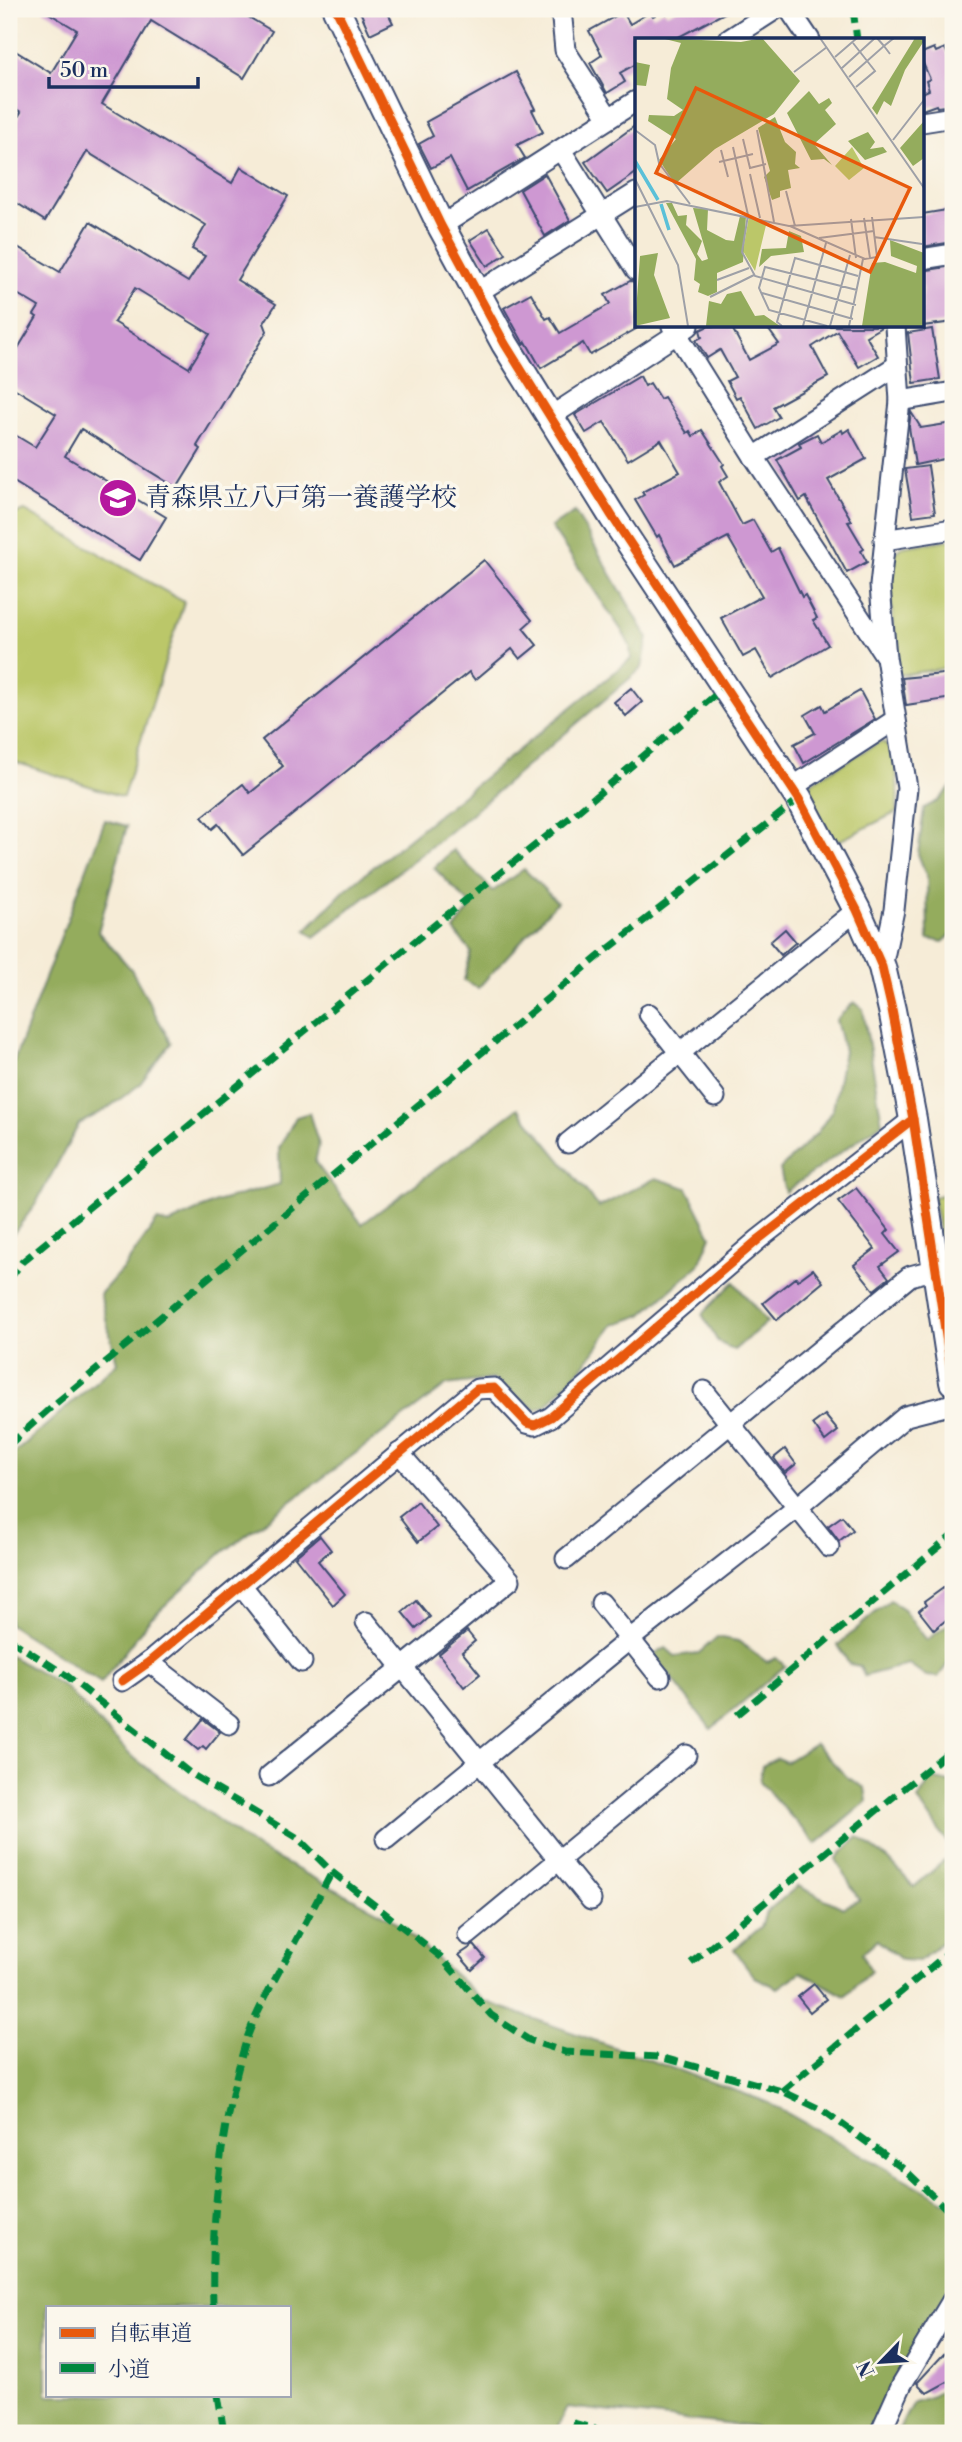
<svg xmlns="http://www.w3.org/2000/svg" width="962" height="2442" viewBox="0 0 962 2442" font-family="'Libre Bodoni','Noto Serif JP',serif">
	<rect width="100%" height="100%" fill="#fbf7ec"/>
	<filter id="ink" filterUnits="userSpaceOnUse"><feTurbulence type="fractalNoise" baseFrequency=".0143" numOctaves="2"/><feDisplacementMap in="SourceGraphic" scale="14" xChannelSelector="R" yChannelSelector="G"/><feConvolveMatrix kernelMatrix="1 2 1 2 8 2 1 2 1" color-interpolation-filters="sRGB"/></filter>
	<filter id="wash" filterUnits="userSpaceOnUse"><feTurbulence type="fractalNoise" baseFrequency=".00686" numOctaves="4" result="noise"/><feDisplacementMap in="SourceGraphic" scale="28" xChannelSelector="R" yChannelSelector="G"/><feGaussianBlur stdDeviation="1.57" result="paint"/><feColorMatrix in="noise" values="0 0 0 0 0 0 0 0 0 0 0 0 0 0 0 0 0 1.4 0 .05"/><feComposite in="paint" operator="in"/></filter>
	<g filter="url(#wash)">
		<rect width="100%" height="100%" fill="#f6ecd7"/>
		<g fill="#bbc769" stroke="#6b7b64" stroke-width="2">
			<polygon points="25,511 184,602 123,797 9,760 9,516"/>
			<polygon points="953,539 953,667 899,675 889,582 894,553 902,547"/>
			<path d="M880,742L885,743C899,759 898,791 897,812L835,843L808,796L812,782Z"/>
			<polygon points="953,1192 953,1305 933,1197"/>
		</g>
		<g fill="#94ac5d" stroke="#586e5e" stroke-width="2" fill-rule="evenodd">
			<polygon points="575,512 648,638 642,668 447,834 314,937 306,930 345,890 631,659 630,646 622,631 551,527"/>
			<polygon points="953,785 953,933 943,942 928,939 927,877 918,854 924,808 938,801"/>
			<polygon points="105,820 127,826 98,932 131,969 171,1043 139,1085 105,1110 79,1124 35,1205 9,1239 9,1074"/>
			<polygon points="453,850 493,891 524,869 557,902 478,988 464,980 471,952 454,930 472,906 434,868"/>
			<polygon points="854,1002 863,1009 882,1123 785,1192 780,1169 817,1133 833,1109 844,1051 836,1020"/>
			<polygon points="518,1108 599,1207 656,1178 687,1188 711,1236 699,1265 642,1315 613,1325 584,1365 546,1406 536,1410 493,1379 447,1385 222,1553 150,1619 101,1683 9,1624 9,1492 13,1488 10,1457 117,1363 100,1294 125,1266 157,1221 169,1224 216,1202 280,1184 279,1148 296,1117 309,1113 319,1145 315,1162 362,1224"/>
			<polygon points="734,1282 767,1322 734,1350 718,1342 702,1314"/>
			<polygon points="890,1600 903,1610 927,1640 953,1620 953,1661 950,1661 938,1677 926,1676 909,1664 864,1676 860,1666 849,1664 838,1645"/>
			<polygon points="717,1637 738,1641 767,1662 776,1658 785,1666 711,1729 654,1655 666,1648 675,1656 699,1653"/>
			<path d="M9,1655L65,1687L130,1755L256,1848L391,1918L484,2001L767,2102L953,2206V2282L874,2422L865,2433H764L753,2427L567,2407L555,2433H9ZM47,2307H289V2395H47Z"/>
			<polygon points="815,1744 847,1777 865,1788 867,1801 816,1844 760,1782 762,1766 777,1758 786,1762"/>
			<polygon points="932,1778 953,1783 953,1851 918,1800"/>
			<polygon points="858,1837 889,1860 914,1887 953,1853 953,1933 919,1961 902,1960 877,1940 862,1953 871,1971 845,1996 801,1972 778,1988 755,1977 734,1950 761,1927 766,1912 798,1886 843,1908 859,1900 836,1859"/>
			<polygon points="953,2384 953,2428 944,2433 897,2433 913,2402 932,2396"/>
		</g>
		<g id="blocks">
			<g fill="#ce98d2" fill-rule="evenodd">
				<path d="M42,9H235L272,31L244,78L151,21L102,104L232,183L241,167L288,196L237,280L276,304L264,323L267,331L197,446L201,449L177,488L81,429L65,456L166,517L140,560L9,479V445L15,435L35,447L56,414L9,385V363L37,317L34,315L39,307L9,289V242L60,272L90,222L188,282L205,256L192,249L206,225L87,152L45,221L9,198V133L21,112L9,104V47L51,73L77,30ZM135,288L210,334L189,368L114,322Z"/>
				<polygon points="359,9 386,9 393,23 370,34"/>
				<polygon points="677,9 732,9 673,40 636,40 636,64 620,73 625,82 607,93 590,63 602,55 589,31 623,12 630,24 650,12 653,16 664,10 667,14"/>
				<polygon points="934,48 936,52 945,48 953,67 953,105 937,107 936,105 922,110 922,93 929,90 926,81 930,79 922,61 922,53"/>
				<polygon points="516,72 535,109 532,110 543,132 517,145 525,158 467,191 450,158 431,168 419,144 433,136 426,122"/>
				<polygon points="636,125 636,173 607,193 585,162"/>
				<polygon points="545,174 570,220 545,236 520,190"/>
				<polygon points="953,209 953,242 922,247 922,214"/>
				<polygon points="489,228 506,254 487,266 470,240"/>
				<polygon points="953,266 953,322 922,326 922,271"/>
				<polygon points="630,281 636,282 636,329 590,355 583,343 541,368 526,342 524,344 504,308 531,293 546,319 550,317 560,333 610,304 605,295"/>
				<polygon points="708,326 731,326 749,360 779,344 766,326 883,326 866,336 878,356 859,367 837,331 812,347 828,377 773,407 779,417 758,429 740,396 736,398 727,381 735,377 720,350 707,358 696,340 702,337 700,330"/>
				<polygon points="932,329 940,379 914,383 908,333"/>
				<polygon points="640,376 645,386 650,383 660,399 664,397 687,433 690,431 693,436 702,430 724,464 722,466 728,476 719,482 742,525 753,520 771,552 778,548 802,597 805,595 817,618 813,620 828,645 772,678 756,650 743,657 721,618 762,596 728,537 675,565 659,535 657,537 635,500 644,495 642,492 680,472 661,440 628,460 604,422 586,433 575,415"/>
				<polygon points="911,412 921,428 953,423 953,457 915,465 909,427"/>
				<polygon points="849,429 866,459 828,480 852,521 848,522 864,549 861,551 867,562 847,573 806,497 800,501 777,460 801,447 799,443 817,434 821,442 842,430 843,433"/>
				<polygon points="928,466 935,513 913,516 905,469"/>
				<polygon points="484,560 532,620 523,628 537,645 520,659 512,649 475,680 469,672 243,855 218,824 212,829 202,817 243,784 250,793 283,766 262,740"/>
				<polygon points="953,673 953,698 906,705 902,678"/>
				<polygon points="631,688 642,702 626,716 614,702"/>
				<polygon points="860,691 875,719 804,763 794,744 815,733 805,715 822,705 825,711"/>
				<polygon points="785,929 796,942 781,955 770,942"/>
				<polygon points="856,1188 889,1230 885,1234 899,1252 880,1266 889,1278 874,1290 854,1265 875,1249 838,1201"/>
				<polygon points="813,1269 823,1282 777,1320 763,1303 796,1277 798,1280"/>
				<polygon points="825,1415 838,1431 825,1441 813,1424"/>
				<polygon points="785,1449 796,1464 785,1473 774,1458"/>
				<polygon points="418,1502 437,1527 418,1542 399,1517"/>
				<polygon points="842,1516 853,1530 839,1541 828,1526"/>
				<polygon points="320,1536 331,1550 318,1561 345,1594 333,1605 295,1557"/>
				<polygon points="953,1581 953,1614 934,1630 919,1611 926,1605 924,1602"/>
				<polygon points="416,1600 430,1617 416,1629 402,1612"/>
				<polygon points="467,1631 475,1641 462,1652 480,1674 464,1687 439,1654"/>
				<polygon points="203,1719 220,1732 206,1749 203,1746 198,1750 186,1740"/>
				<polygon points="474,1945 485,1958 472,1970 459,1955"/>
				<polygon points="814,1984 826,1999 810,2012 798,1997"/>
				<polygon points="953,2344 953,2379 927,2393 917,2383"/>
			</g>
		</g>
	</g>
	<g filter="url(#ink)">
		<use href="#blocks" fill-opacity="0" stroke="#3c4b70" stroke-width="2"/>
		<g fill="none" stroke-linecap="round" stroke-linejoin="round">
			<defs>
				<g id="street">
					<polyline points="561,9 565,50 609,118"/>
					<polyline points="789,9 810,40"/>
					<polyline points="728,40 776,9"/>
					<polyline points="922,122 953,117"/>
					<polyline points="561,150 636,270"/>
					<polyline points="441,226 636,101"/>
					<polyline points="922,259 953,254"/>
					<polyline points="477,293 636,193"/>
					<polyline points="672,326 754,457 884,654"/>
					<polyline points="900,401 953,392"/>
					<polyline points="550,417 689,326"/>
					<polyline points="754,457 896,366"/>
					<polyline points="884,540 953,529"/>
					<polyline points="791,788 895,720"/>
					<polyline points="882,967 894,910 907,788 886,657 880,586 900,401 895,326"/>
					<polyline points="649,1014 715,1097"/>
					<polyline points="568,1143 857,910"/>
					<polyline points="704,1391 829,1547"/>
					<polyline points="566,1559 910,1276 936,1269"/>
					<polyline points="242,1586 302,1662"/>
					<polyline points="601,1603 660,1677"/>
					<polyline points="366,1622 591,1900"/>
					<polyline points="149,1662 229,1724"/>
					<polyline points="122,1681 149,1662 477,1389 494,1388 527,1423 535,1425 551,1417 759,1239 913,1119"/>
					<polyline points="269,1776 510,1580 399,1453"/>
					<polyline points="386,1839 630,1639 798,1507 906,1416 953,1404"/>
					<polyline points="468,1935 686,1755"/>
					<polyline points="880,2433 902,2384 953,2299"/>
				</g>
				<polyline id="secondary" points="336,9 441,226 505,344 612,516 799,799 857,910 882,967 892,1010 913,1119 953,1382"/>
			</defs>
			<use href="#street" stroke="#3c4b70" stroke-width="23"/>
			<use href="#secondary" stroke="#3c4b70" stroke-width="30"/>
			<use href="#street" stroke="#fff" stroke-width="19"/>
			<use href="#secondary" stroke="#fff" stroke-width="26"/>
			<g stroke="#00873e" stroke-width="7" stroke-dasharray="14 7" stroke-linecap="butt">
				<polyline points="853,9 857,40"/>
				<polyline points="9,1280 22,1262 443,918 571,817 726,686"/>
				<polyline points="9,1445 56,1403 598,957 799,799"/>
				<polyline points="9,1639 66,1675 191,1774 298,1838 332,1872 441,1957 491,2015 529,2040 565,2052 660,2057 782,2091 824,2111 905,2170 953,2215"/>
				<polyline points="737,1715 953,1535"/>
				<polyline points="691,1963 953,1748"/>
				<polyline points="782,2091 953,1949"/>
				<path d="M213,2307C211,2218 220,2124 247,2038C256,2013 269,1990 282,1966C299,1935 315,1904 332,1872"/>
				<polyline points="218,2395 224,2433"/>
				<polyline points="573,2423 611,2433"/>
			</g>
			<defs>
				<g id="cycleway">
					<polyline points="336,9 441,226 505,344 612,516 799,799 857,910 882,967 892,1010 913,1119 953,1382"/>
					<polyline points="122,1681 149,1662 477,1389 494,1388 527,1423 535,1425 551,1417 759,1239 913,1119"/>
				</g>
			</defs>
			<use href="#cycleway" stroke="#fbf7ec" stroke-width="13"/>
			<use href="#cycleway" stroke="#e8590c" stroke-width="9"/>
		</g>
	</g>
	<defs>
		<symbol id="school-disc" viewBox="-11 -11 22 22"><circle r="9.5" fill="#b5179e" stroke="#fbf7ec"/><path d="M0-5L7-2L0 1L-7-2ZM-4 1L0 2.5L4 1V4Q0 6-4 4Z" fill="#fff"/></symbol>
	</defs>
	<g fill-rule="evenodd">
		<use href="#school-disc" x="96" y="476" width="44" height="44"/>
	</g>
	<g text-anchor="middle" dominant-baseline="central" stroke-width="7" stroke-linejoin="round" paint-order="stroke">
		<g font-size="26" fill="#1b2f5e" stroke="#fbf7ec" text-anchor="start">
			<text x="145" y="498">青森県立八戸第一養護学校</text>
		</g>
	</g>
	<g transform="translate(635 38)">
		<rect width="289" height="289" fill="#f6ecd7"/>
		<path d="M217,109L229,130L214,142L200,128ZM114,178L132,183L120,233L108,213Z" fill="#bbc769"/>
		<path d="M26,0L106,4L127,0L165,43L139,76L80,111L40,146L24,122L41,101L13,83L14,77L39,78L48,72L32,61L36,30L46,5ZM280,0H289V3L270,32L256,68L249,63L242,77L237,70ZM0,24L15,27L11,48L0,47ZM174,53L184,66L194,60L197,65L190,72L201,86L179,106L197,127L189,121L176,122L152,75ZM140,79L150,104L161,114L160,126L165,130L153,132L156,150L145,153V159L137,162L129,139L135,133L123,90ZM289,83V120L278,128L265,110ZM233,94L240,104L235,111L248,109L252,114L230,122L213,103ZM31,165H37L43,178L52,177L51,187L67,203L62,216L67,223L73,221L58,170L73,171L72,192L91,202L99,203L105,178H111L108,224L82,235V254L73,258L63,254L65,246L59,242L61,221ZM154,193L166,198L169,214L136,218L124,229L127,211L151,210ZM255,202L289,215V288H227L237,225L250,224L281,235L282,228L256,218ZM23,215L19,237L35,280L0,288L5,218ZM106,253L120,278L129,277L145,288H71L74,263L86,266L92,256Z" fill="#94ac5d"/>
		<path fill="none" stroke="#5ac0d8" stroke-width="3.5" d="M0,123L23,162M26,166L34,192"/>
		<path fill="none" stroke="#9ea0a7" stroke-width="2" d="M185,0L289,150M218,5L240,33L221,49M255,16L249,8L259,0M200,19L222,0M207,30L240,0M159,34L192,9M214,39L249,8L242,0M0,92L20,107L24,125L55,166M122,92L139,184M108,101L115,130L131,126M258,102L289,62M98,109L113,177M86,112L93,139M84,124L118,116M115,136L125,180M0,141L43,227L53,288M151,153L160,188M0,169L32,163L154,188L289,179M113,177L107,214L120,238L221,267M229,180L235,220M216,181L221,220M155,188L230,221L242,219L237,179M239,199L287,206M184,200L239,193M82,242L114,230M127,255L218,281M75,259L119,237M147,288L142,284L160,220L223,238M168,288L191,205M192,288L134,272L124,250L130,229L222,252M195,288L215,217M214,288L228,221"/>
		<path fill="#e8590c" fill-opacity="0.15" stroke="#e8590c" stroke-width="3.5" d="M61,50L275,150L235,234L21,135Z"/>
		<rect width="289" height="289" fill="none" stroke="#1b2f5e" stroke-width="3.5"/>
	</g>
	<rect width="962" height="2442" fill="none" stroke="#fbf7ec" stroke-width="35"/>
	<rect x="46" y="2306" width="245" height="91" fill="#fbf7ec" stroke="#a1a7b3" stroke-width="2"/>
	<rect x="60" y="2328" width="35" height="10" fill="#e8590c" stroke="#a1a7b3" stroke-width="2"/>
	<text x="108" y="2340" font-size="21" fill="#1b2f5e">自転車道</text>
	<rect x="60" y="2363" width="35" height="10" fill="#00873e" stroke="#a1a7b3" stroke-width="2"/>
	<text x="108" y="2376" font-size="21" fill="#1b2f5e">小道</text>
	<g transform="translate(881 2362) rotate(245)" stroke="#fbf7ec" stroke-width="5" paint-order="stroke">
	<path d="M0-5L12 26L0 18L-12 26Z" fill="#1b2f5e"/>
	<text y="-10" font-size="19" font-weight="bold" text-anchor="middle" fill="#1b2f5e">N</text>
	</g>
	<path d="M49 77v10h149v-10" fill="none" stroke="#1b2f5e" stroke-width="3.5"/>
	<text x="60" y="77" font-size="21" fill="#1b2f5e" stroke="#fbf7ec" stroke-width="5" paint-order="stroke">50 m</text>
</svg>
